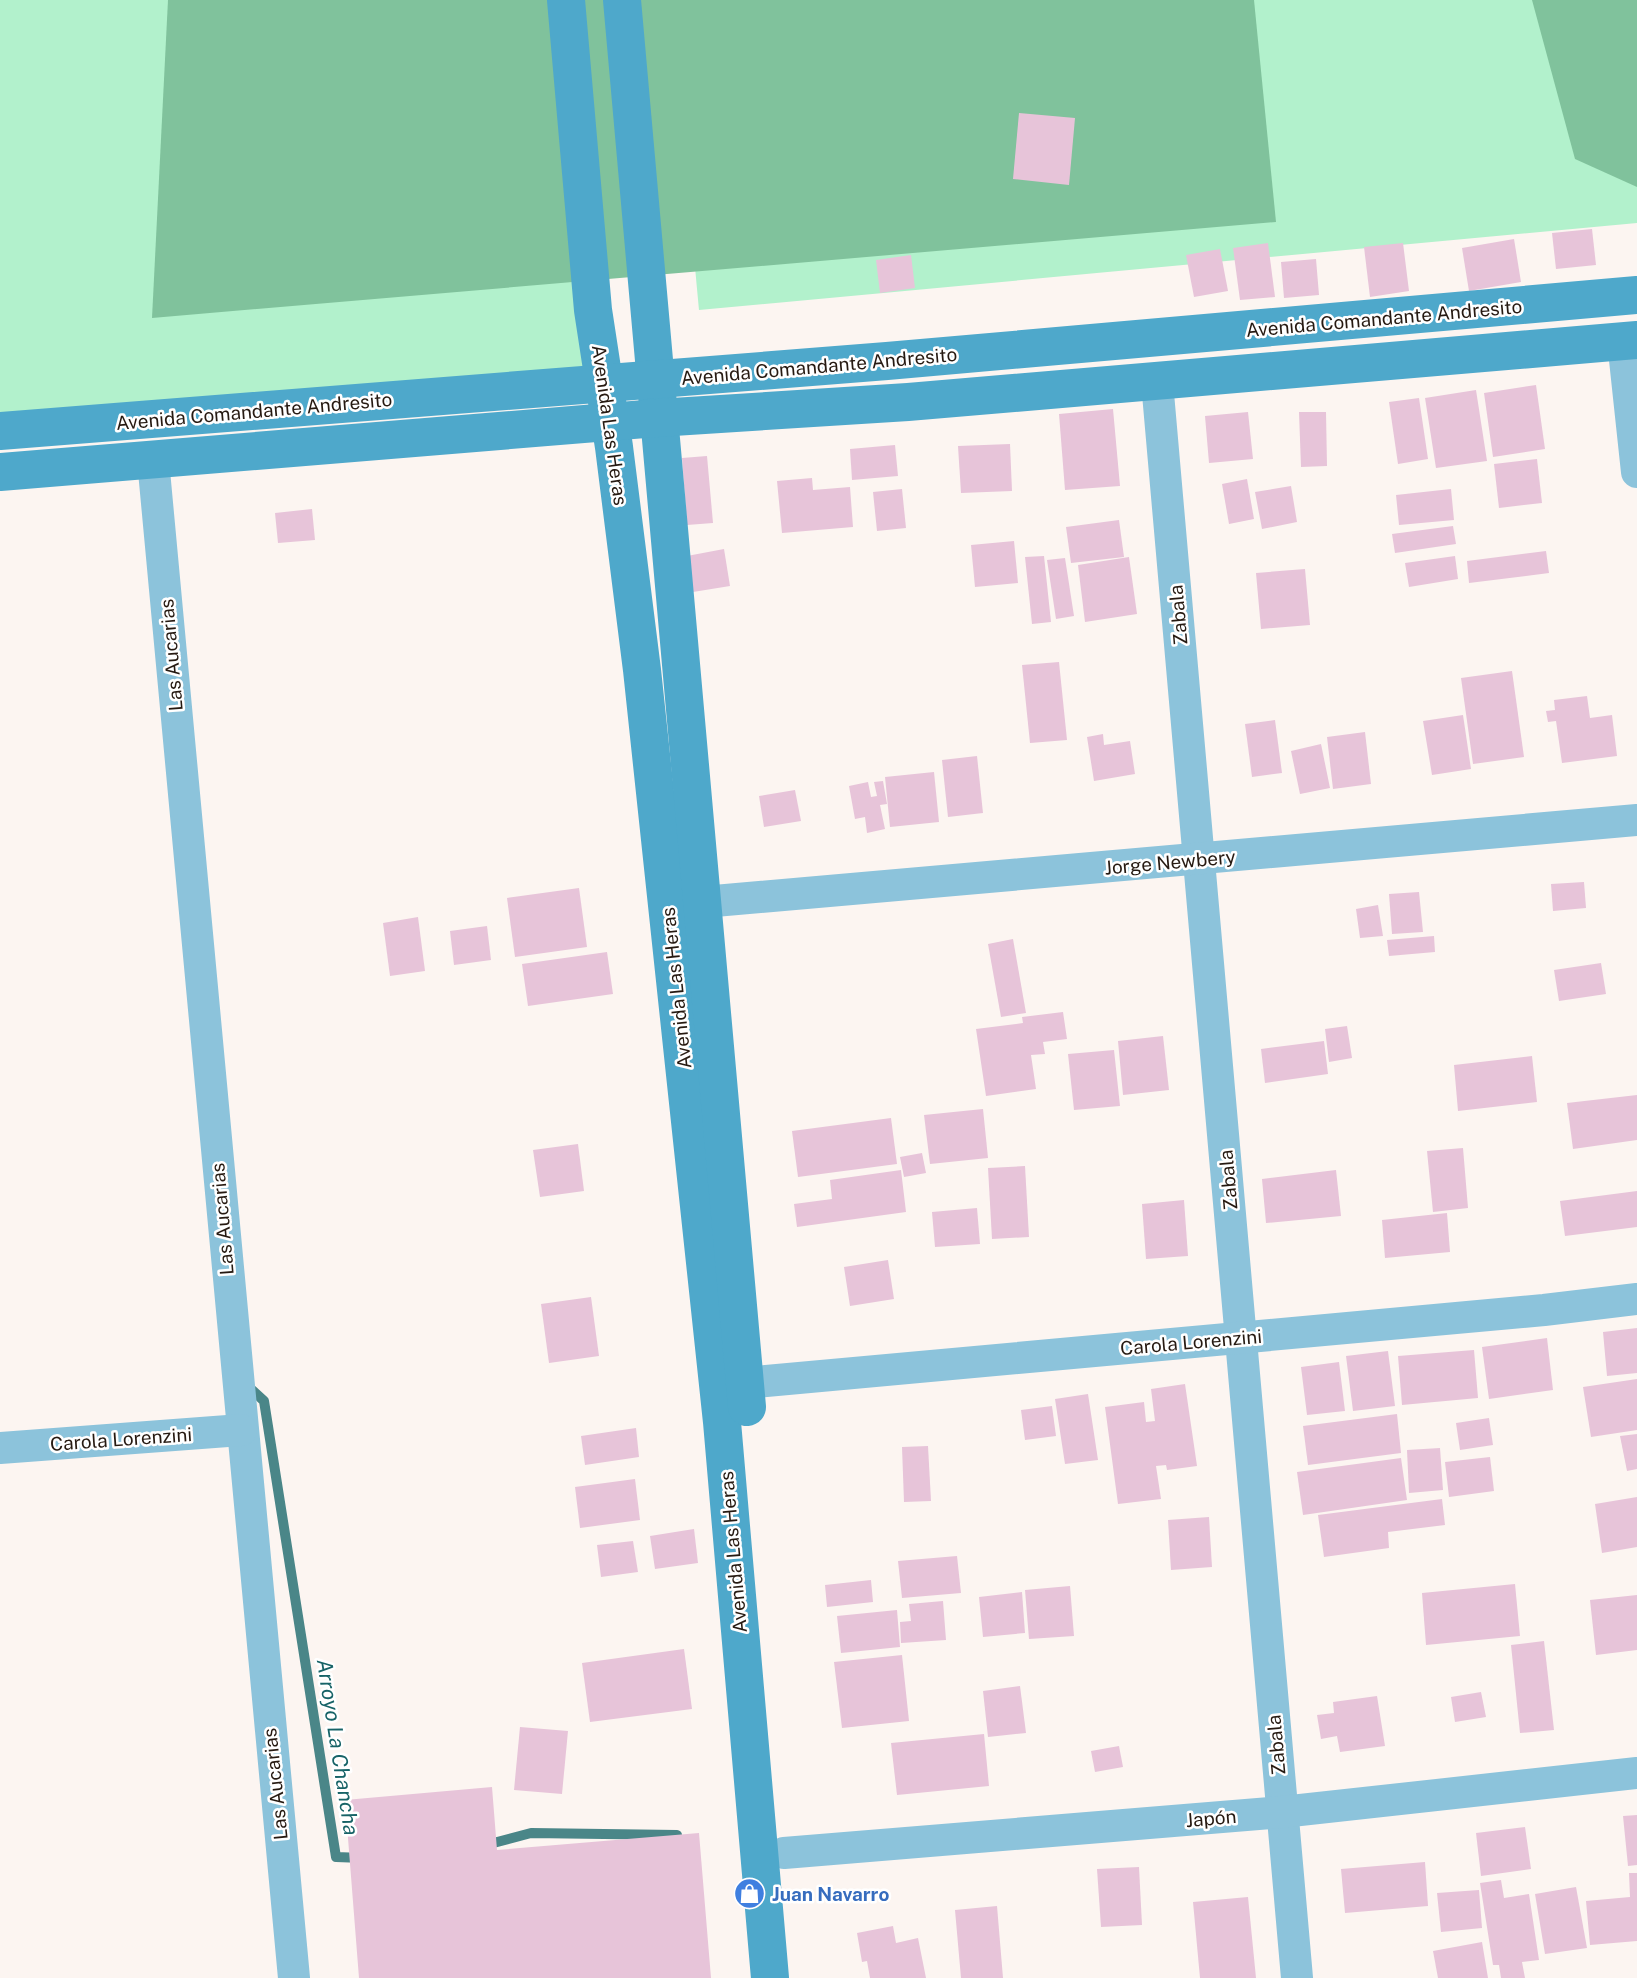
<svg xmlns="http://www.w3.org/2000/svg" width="1637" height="1978" viewBox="0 0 1637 1978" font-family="'Public Sans',sans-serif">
	<rect width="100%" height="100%" fill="#fcf5f1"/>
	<g fill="#b2f1cc">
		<polygon points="0,0 569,0 601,370 0,419"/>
		<polygon points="670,0 1637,0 1637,223 699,310"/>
	</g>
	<g fill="#80c29c">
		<polygon points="168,0 1254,0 1276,222 152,318"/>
		<polygon points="1532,0 1637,0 1637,187 1575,159"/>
	</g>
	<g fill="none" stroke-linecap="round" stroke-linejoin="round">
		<g stroke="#4a8688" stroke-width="10">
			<polyline points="252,1390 264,1401 336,1857 363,1858"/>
			<polyline points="482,1846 531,1833 677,1835"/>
		</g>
	</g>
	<g fill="#e7c4d9">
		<polygon points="1019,113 1075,118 1069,185 1013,179"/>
		<polygon points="1592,229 1596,265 1556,269 1552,233"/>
		<polygon points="1514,239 1521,282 1469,291 1462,248"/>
		<polygon points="1268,243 1275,297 1240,300 1233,248"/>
		<polygon points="1403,243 1409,291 1370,297 1364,247"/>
		<polygon points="1220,249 1228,291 1194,297 1186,255"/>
		<polygon points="911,255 915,288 880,293 876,260"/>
		<polygon points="1316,259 1319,295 1284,298 1281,262"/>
		<polygon points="1536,385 1545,449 1493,457 1484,393"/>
		<polygon points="1476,390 1487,461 1436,468 1425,398"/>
		<polygon points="1419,398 1428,459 1398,464 1389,402"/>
		<polygon points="1113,409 1120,486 1065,490 1059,414"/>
		<polygon points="1248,412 1253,459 1209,463 1205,416"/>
		<polygon points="1299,412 1326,412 1327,466 1301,467"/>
		<polygon points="1010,444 1012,491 961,493 958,446"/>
		<polygon points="895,445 898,476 852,480 850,449"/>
		<polygon points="707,456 713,523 687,525 682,458"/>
		<polygon points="1537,459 1542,503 1499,508 1494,464"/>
		<polygon points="812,478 813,490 850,487 853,527 782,533 777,481"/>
		<polygon points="1247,479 1254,519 1229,524 1222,484"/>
		<polygon points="1291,486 1297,522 1262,529 1255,492"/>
		<polygon points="902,489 906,528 877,531 873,492"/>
		<polygon points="1451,489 1454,520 1399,525 1396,495"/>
		<polygon points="312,509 315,540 278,543 275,513"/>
		<polygon points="1119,520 1124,557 1071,563 1066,527"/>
		<polygon points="1453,526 1456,544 1395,553 1392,534"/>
		<polygon points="1014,541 1018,583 975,587 971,545"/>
		<polygon points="724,549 730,586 693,592 687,556"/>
		<polygon points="1546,551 1549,573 1469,583 1467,561"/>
		<polygon points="1044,556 1051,622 1032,624 1025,557"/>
		<polygon points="1455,556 1458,579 1409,587 1405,563"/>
		<polygon points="1129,557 1137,614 1085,622 1078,565"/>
		<polygon points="1065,558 1074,616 1056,619 1047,560"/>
		<polygon points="1305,569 1310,625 1261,629 1256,573"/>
		<polygon points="1059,662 1067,740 1030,743 1022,665"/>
		<polygon points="1512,671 1524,757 1473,764 1461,678"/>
		<polygon points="1587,696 1590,718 1612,715 1617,756 1562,763 1556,721 1548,722 1546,711 1555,710 1554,700"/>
		<polygon points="1463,715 1471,769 1432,775 1423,721"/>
		<polygon points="1275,720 1282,773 1252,777 1245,724"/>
		<polygon points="1365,732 1371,784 1333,789 1327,737"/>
		<polygon points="1103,734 1104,745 1130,741 1135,774 1094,781 1087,737"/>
		<polygon points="1321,744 1330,788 1300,794 1291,751"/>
		<polygon points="977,756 983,813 948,817 942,760"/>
		<polygon points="934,772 939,822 890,827 885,777"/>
		<polygon points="883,781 887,804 880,805 885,829 867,833 865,817 855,819 849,786 868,782 871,797 877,796 874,782"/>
		<polygon points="795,790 801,821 764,827 759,796"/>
		<polygon points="1584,882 1586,908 1553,911 1551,884"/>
		<polygon points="579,888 587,947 515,957 507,898"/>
		<polygon points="1419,892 1423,932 1392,934 1389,894"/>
		<polygon points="1378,905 1383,936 1360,938 1356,909"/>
		<polygon points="418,917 425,971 390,976 383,923"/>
		<polygon points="487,926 491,960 454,965 450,931"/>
		<polygon points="1434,936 1435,952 1389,956 1387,940"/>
		<polygon points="1013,939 1026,1013 1001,1017 988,944"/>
		<polygon points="607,952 613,994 528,1006 522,964"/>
		<polygon points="1601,963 1606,994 1559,1001 1554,970"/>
		<polygon points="1063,1012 1067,1039 1043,1042 1045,1054 1031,1055 1036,1089 986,1096 976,1029 1023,1023 1022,1017"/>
		<polygon points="1347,1026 1352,1058 1329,1062 1325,1029"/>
		<polygon points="1163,1036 1169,1090 1123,1095 1118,1041"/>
		<polygon points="1324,1041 1328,1074 1265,1083 1261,1049"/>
		<polygon points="1114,1050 1120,1106 1074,1110 1068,1054"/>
		<polygon points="1532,1056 1537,1102 1458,1111 1454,1065"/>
		<polygon points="1637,1095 1637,1140 1573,1149 1567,1103"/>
		<polygon points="983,1109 988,1158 930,1164 924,1115"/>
		<polygon points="891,1118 897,1164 798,1177 792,1131"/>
		<polygon points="578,1144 584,1191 540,1197 533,1150"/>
		<polygon points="1463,1148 1468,1208 1433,1212 1427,1151"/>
		<polygon points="922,1153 926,1173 904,1177 900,1157"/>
		<polygon points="1025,1166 1029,1237 992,1239 988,1168"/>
		<polygon points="901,1170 906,1212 797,1227 794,1204 832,1199 830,1180"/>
		<polygon points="1336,1170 1341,1216 1266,1223 1262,1179"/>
		<polygon points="1637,1191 1637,1227 1565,1236 1560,1201"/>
		<polygon points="1184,1200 1188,1256 1146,1259 1142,1204"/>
		<polygon points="977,1208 980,1244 935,1247 932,1212"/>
		<polygon points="1447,1213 1450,1252 1385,1258 1382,1220"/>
		<polygon points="888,1260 894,1299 850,1306 844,1267"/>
		<polygon points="591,1297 599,1356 549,1363 541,1304"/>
		<polygon points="1637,1328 1637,1373 1607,1376 1603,1332"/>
		<polygon points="1547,1338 1553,1390 1489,1399 1482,1347"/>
		<polygon points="1474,1350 1478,1398 1402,1405 1398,1356"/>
		<polygon points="1388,1351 1395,1406 1353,1411 1346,1356"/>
		<polygon points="1339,1362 1345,1411 1307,1415 1301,1367"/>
		<polygon points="1637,1379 1637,1430 1591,1437 1583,1387"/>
		<polygon points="1185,1384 1197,1466 1167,1470 1166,1465 1156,1466 1161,1499 1118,1504 1105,1407 1144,1402 1146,1422 1155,1421 1151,1389"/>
		<polygon points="1088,1394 1098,1460 1065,1464 1055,1399"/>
		<polygon points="1052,1406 1056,1436 1025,1440 1021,1410"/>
		<polygon points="1397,1414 1401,1453 1308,1465 1303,1426"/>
		<polygon points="1489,1418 1493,1445 1460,1450 1456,1423"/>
		<polygon points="636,1428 639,1457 585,1465 581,1436"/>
		<polygon points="1637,1434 1637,1469 1627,1471 1620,1436"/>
		<polygon points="928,1446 931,1501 904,1502 902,1447"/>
		<polygon points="1440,1448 1443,1490 1409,1493 1407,1450"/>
		<polygon points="1490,1457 1494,1491 1449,1497 1445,1462"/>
		<polygon points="1401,1458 1407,1500 1303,1515 1297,1472"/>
		<polygon points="635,1479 640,1520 580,1528 575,1487"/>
		<polygon points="1637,1497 1637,1547 1602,1553 1595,1504"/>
		<polygon points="1442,1499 1445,1525 1388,1532 1389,1548 1324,1557 1318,1515"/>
		<polygon points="1209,1517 1212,1567 1171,1570 1168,1520"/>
		<polygon points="694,1529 698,1563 655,1569 650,1536"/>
		<polygon points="633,1541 638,1572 601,1577 597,1545"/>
		<polygon points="957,1556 961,1593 902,1598 898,1561"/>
		<polygon points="871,1580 873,1602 827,1607 825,1585"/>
		<polygon points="1515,1584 1520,1636 1426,1645 1422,1593"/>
		<polygon points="1070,1586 1074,1636 1029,1639 1025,1590"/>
		<polygon points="1022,1592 1025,1633 983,1637 979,1597"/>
		<polygon points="1637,1595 1637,1650 1596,1655 1590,1600"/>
		<polygon points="943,1601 946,1640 901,1643 900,1622 911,1621 909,1604"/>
		<polygon points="897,1610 900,1647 841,1653 837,1616"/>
		<polygon points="1544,1641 1554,1730 1520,1733 1511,1645"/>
		<polygon points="684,1649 692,1709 590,1722 582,1663"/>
		<polygon points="902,1655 909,1721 842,1728 834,1662"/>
		<polygon points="1020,1686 1026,1733 988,1737 983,1691"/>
		<polygon points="1481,1692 1486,1717 1455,1722 1451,1697"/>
		<polygon points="1377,1696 1385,1746 1340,1752 1337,1736 1321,1739 1317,1715 1334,1713 1333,1702"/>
		<polygon points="520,1727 568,1731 562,1794 514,1790"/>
		<polygon points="984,1734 989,1786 897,1795 891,1743"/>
		<polygon points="1119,1746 1123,1767 1095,1772 1091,1751"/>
		<polygon points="492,1787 497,1850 699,1833 711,1978 359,1978 345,1800"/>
		<polygon points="1637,1815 1637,1865 1628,1866 1623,1816"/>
		<polygon points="1525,1827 1531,1869 1481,1876 1476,1833"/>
		<polygon points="1425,1862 1428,1906 1345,1913 1341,1869"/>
		<polygon points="1139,1867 1142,1925 1101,1927 1097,1869"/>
		<polygon points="1629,1873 1637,1873 1637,1941 1590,1945 1586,1901 1630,1897"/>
		<polygon points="1501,1880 1504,1898 1529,1894 1539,1960 1522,1962 1525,1978 1501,1978 1499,1965 1493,1965 1480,1883"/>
		<polygon points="1576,1887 1587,1948 1545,1954 1535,1894"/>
		<polygon points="1479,1890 1482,1928 1441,1932 1437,1893"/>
		<polygon points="1248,1897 1256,1978 1200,1978 1193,1902"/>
		<polygon points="997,1906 1003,1978 961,1978 955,1910"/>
		<polygon points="893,1926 896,1943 918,1938 926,1978 870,1978 867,1961 862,1962 857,1933"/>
		<polygon points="1482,1942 1488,1978 1438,1978 1433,1951"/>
	</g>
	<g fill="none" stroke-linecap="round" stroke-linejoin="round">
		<g stroke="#8cc3db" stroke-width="32">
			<polyline points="1623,341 1637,472"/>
			<polyline points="1157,382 1297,1978"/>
			<polyline points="153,460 294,1978"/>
			<polyline points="703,902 1637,820"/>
			<polyline points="744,1383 1544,1310 1637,1299"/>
			<polyline points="0,1448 241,1430"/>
			<polyline points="784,1853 1282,1812 1637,1773"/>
		</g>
		<g stroke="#4ea8cb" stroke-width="38">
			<polyline points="566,0 593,310 614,447 642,670 722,1422 770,1978"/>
			<polyline points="622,0 747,1407"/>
			<polyline points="0,431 887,361 1637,295"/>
			<polyline points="0,472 657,418 908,402 1637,340"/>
		</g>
	</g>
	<defs>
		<symbol id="shop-disc" viewBox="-11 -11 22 22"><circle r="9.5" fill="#3f7fe0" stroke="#fff"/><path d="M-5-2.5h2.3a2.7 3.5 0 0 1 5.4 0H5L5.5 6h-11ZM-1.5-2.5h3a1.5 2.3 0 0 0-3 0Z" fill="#fff"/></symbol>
	</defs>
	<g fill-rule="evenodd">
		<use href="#shop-disc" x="732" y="1876" width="35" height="35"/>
	</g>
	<g text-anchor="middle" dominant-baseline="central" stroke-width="5" stroke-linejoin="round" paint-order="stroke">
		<g font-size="19" fill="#261a12" stroke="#fff">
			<text transform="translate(1384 318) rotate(-5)">Avenida Comandante Andresito</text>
			<text transform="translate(819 366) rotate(-5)">Avenida Comandante Andresito</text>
			<text transform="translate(254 411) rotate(-5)">Avenida Comandante Andresito</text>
			<text transform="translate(610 425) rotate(82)">Avenida Las Heras</text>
			<text transform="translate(1178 615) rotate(-95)">Zabala</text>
			<text transform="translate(171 655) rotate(-95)">Las Aucarias</text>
			<text transform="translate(1170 862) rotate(-5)">Jorge Newbery</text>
			<text transform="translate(676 988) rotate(-96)">Avenida Las Heras</text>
			<text transform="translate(1228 1180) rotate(-95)">Zabala</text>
			<text transform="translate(222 1219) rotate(-95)">Las Aucarias</text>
			<text transform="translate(1191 1342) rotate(-5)">Carola Lorenzini</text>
			<text transform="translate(121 1439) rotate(-4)">Carola Lorenzini</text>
			<text transform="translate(733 1552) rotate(-95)">Avenida Las Heras</text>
			<text transform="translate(1276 1745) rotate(-95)">Zabala</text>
			<text transform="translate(275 1784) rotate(-96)">Las Aucarias</text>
			<text transform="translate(1211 1818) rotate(-5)">Japón</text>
		</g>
		<g font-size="19" font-weight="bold" fill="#366cbe" stroke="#fff" text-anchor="start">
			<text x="772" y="1894">Juan Navarro</text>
		</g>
		<g font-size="21" font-style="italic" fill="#176367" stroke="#fff">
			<text transform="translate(338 1747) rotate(81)">Arroyo La Chancha</text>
		</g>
	</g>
</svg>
